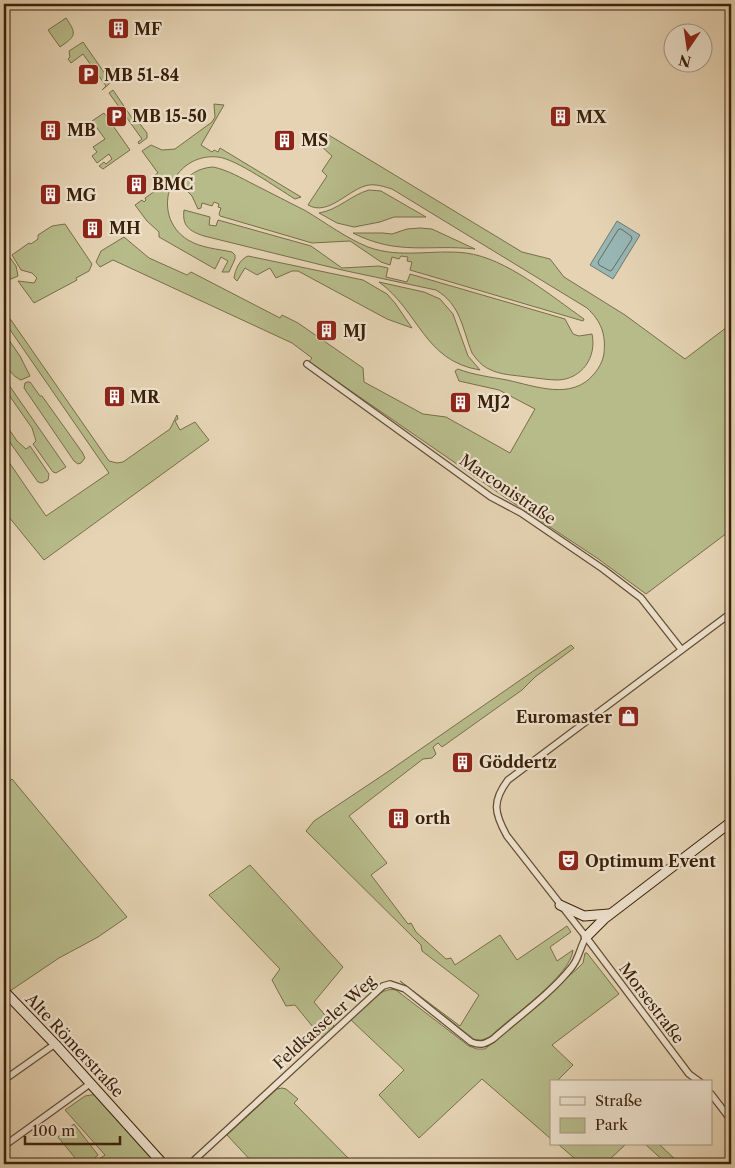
<svg xmlns="http://www.w3.org/2000/svg" width="735" height="1168" viewBox="0 0 735 1168" font-family="'Libre Caslon Text',serif">
	<rect width="100%" height="100%" fill="#e5d3b3"/>
	<filter id="stains"><feTurbulence type="fractalNoise" baseFrequency=".004" numOctaves="4"/><feColorMatrix values="0 0 0 0 .2 0 0 0 0 .09 0 0 0 0 .02 0 0 0 .5 -.17"/></filter>
	<radialGradient id="worn" r=".72"><stop offset=".6" stop-color="#630" stop-opacity="0"/><stop offset="1" stop-color="#630" stop-opacity=".3"/></radialGradient>
	<g fill="#b7bb8a" stroke="#786e4a">
		<path d="M66,18C77,34 76,36 60,47L48,30Z"/>
		<polygon points="83,42 110,81 109,84 102,90 106,86 83,54 71,63 68,59 70,57 69,51"/>
		<polygon points="113,90 134,121 140,124 147,133 147,138 139,144 138,142 142,139 109,93"/>
		<path d="M214,104L224,105L201,145L212,152L214,150L218,152L220,148L301,197L295,199C277,188 236,159 218,157C171,152 148,215 188,240C201,248 218,249 232,252L235,255V259L229,272H222L228,261L221,257L215,269L159,237V232L147,221L135,205L142,200L144,202L146,200L145,198L158,189L151,178L158,173L142,151L151,145L162,150L175,149L212,122L215,117Z"/>
		<polygon points="104,113 130,150 103,169 99,166 104,162 106,164 112,159 109,154 97,163 92,156 97,152 93,147 105,139 92,121"/>
		<path d="M327,134L522,252L550,259L564,277L625,315L685,359L731,324V530L646,594L597,558L506,498L309,362L312,358L292,343L113,260L100,267L96,262L101,251L124,237L149,258L187,275L191,272L280,318L282,315L298,323L363,368L364,382L423,414L446,417L510,453L535,409L499,390L459,381L455,371L458,369C473,375 491,377 507,380C535,386 572,401 594,374C599,368 603,361 604,353C606,334 601,321 587,308L392,189C385,187 377,184 369,185C349,188 329,217 308,205L327,176L322,171L332,156L321,146Z"/>
		<path d="M213,167C228,170 241,178 255,185C272,194 289,202 306,211C326,223 346,238 368,247C401,259 433,249 466,253C506,258 551,296 584,319L583,321L410,270L412,262L407,261L408,257L401,256L399,259L392,257L390,265L381,262L350,241L312,243L220,216L219,214L221,208L218,207L219,204L214,202L212,206L202,203L201,208L198,209L192,196L182,186C188,174 199,168 213,167Z"/>
		<path d="M369,190L381,191L426,217H394L380,222L354,227L337,223L319,213C338,210 351,195 369,190Z"/>
		<path d="M184,210L210,217L209,225L216,226L218,220L311,246L342,268L379,266L388,268L386,277L407,282L410,274L565,319L573,334L579,336L592,334C597,357 582,379 558,380C548,380 537,378 527,377C514,375 500,375 489,369C482,366 477,360 472,353C462,328 461,305 436,290L342,270L204,236C189,231 182,226 184,210Z"/>
		<polygon points="65,224 92,264 89,271 76,278 77,280 34,303 18,281 34,283 37,278 32,273 21,270 12,255 29,243 31,244 38,239 38,235 52,226"/>
		<path d="M420,228L432,229L475,249C429,244 398,256 353,233H383L392,234L407,229Z"/>
		<polygon points="6,252 16,266 18,276 11,279 4,278 4,253"/>
		<path d="M248,256L363,280L387,294L395,303L412,328L387,319L298,271H292L276,278L270,268L257,275L245,268L237,281L234,278C235,270 240,259 248,256Z"/>
		<path d="M379,282L424,292L440,299L453,314L468,356L480,370C424,361 419,311 379,282Z"/>
		<polygon points="4,310 109,461 117,463 123,462 170,429 177,415 178,419 175,421 180,430 195,422 209,440 44,560 4,511 4,455 46,516 109,473 4,321"/>
		<path d="M4,333L20,356L30,376L21,380C2,371 4,351 4,333Z"/>
		<polygon points="4,378 66,467 56,473 53,472 33,444 36,441 32,428 4,388"/>
		<polygon points="27,382 30,382 40,396 42,396 82,452 85,458 81,463 78,464 74,461 24,388 25,383"/>
		<polygon points="4,422 17,441 26,449 30,446 49,474 48,480 42,483 38,482 4,434"/>
		<path d="M571,645L574,648L535,677L522,690L442,747L438,743L433,747L436,754L432,758L423,759L349,816L387,863L371,875L408,924L411,923L416,932L446,959L451,958L455,965L500,935L517,960L567,926L571,932L550,947L557,961L573,950C571,976 510,1017 490,1037L482,1040H475L400,981L460,1026L479,995L422,951L421,945L306,831L314,821L386,773Z"/>
		<polygon points="12,779 127,917 98,937 59,958 10,991 4,984 4,785"/>
		<polygon points="250,865 343,967 314,1002 334,1026 322,1038 295,1005 286,1006 272,980 280,969 209,895"/>
		<path d="M585,953H587L619,994L552,1045L573,1065L558,1080L560,1082H551V1139L482,1079L419,1138L379,1095L404,1070L351,1020C363,1009 379,986 396,990L469,1046L477,1049H485L577,969L583,963Z"/>
		<polygon points="282,1088 286,1089 298,1099 294,1103 354,1164 254,1164 227,1135 277,1089"/>
		<polygon points="97,1094 160,1164 92,1164 105,1155 65,1110 85,1096"/>
		<polygon points="74,1124 98,1155 87,1164 80,1164 58,1137"/>
		<polygon points="558,1144 626,1144 609,1160 613,1164 581,1164"/>
		<polygon points="645,1144 659,1144 680,1164 667,1164"/>
	</g>
	<polygon fill="#97b6b4" stroke="#727a70" points="617,221 640,235 613,279 590,265"/>
	<g fill="none" stroke-linecap="round" stroke-linejoin="round">
		<polygon stroke="#686c5f" stroke-width="1" points="621,229 631,236 632,239 612,270 610,271 599,265 598,262 618,230"/>
		<defs>
			<g id="street">
				<polyline points="307,364 491,497 521,513 603,569 641,598 681,649"/>
				<polyline points="4,1080 55,1044"/>
				<path d="M700,1082L689,1074L586,937L507,836C494,813 492,801 508,780L731,613"/>
				<polyline points="711,1094 731,1120"/>
				<polyline points="4,1146 91,1083"/>
				<path d="M190,1164L383,986L390,984L405,989L471,1042C481,1046 485,1044 493,1039C518,1017 551,993 571,968C579,959 580,947 586,937"/>
			</g>
			<g id="secondary">
				<polyline points="560,905 584,916 609,914"/>
				<polyline points="586,937 604,919 731,822"/>
				<polyline points="4,991 55,1044 163,1164"/>
			</g>
		</defs>
		<use href="#street" stroke="#654e34" stroke-width="8"/>
		<use href="#secondary" stroke="#3a210a" stroke-width="11"/>
		<use href="#street" stroke="#eee2ce" stroke-width="5.5"/>
		<use href="#secondary" stroke="#eee2ce" stroke-width="9"/>
	</g>
	<defs>
		<symbol id="building-square" viewBox="-11 -11 22 22"><rect x="-9" y="-9" width="18" height="18" rx="4" fill="#8f2418" stroke="#eee2ce"/><path d="M-4-6H4V6H1V3H-1V6H-4ZM-2.5-4.3h1.7v1.8h-1.7ZM.8-4.3h1.7v1.8H.8ZM-2.5-1h1.7V.8h-1.7ZM.8-1h1.7V.8H.8Z" fill="#fff"/></symbol>
		<symbol id="parking-square" viewBox="-11 -11 22 22"><rect x="-9" y="-9" width="18" height="18" rx="4" fill="#8f2418" stroke="#eee2ce"/><path d="M-3.5-5.5H1a3.5 3.5 0 0 1 0 7H-1V5.5H-3.5ZM-1-3.4V-.6H.8a1.4 1.4 0 0 0 0-2.8Z" fill="#fff"/></symbol>
		<symbol id="shop-square" viewBox="-11 -11 22 22"><rect x="-9" y="-9" width="18" height="18" rx="4" fill="#8f2418" stroke="#eee2ce"/><path d="M-5-2.5h2.3a2.7 3.5 0 0 1 5.4 0H5L5.5 6h-11ZM-1.5-2.5h3a1.5 2.3 0 0 0-3 0Z" fill="#fff"/></symbol>
		<symbol id="theatre-square" viewBox="-11 -11 22 22"><rect x="-9" y="-9" width="18" height="18" rx="4" fill="#8f2418" stroke="#eee2ce"/><path d="M-5-5.5Q0-4 5-5.5V0Q5 5 0 6Q-5 5-5 0ZM-3.3-2.5H-1v1.5H-3.3ZM1-2.5H3.3v1.5H1ZM-2.8 1Q0 5.5 2.8 1Z" fill="#fff"/></symbol>
	</defs>
	<g fill-rule="evenodd">
		<use href="#building-square" x="106" y="16" width="25" height="25"/>
		<use href="#parking-square" x="76" y="62" width="25" height="25"/>
		<use href="#parking-square" x="104" y="104" width="25" height="25"/>
		<use href="#building-square" x="548" y="104" width="25" height="25"/>
		<use href="#building-square" x="38" y="118" width="25" height="25"/>
		<use href="#building-square" x="272" y="128" width="25" height="25"/>
		<use href="#building-square" x="124" y="172" width="25" height="25"/>
		<use href="#building-square" x="38" y="182" width="25" height="25"/>
		<use href="#building-square" x="80" y="216" width="25" height="25"/>
		<use href="#building-square" x="314" y="318" width="25" height="25"/>
		<use href="#building-square" x="102" y="384" width="25" height="25"/>
		<use href="#building-square" x="448" y="390" width="25" height="25"/>
		<use href="#shop-square" x="616" y="704" width="25" height="25"/>
		<use href="#building-square" x="450" y="750" width="25" height="25"/>
		<use href="#building-square" x="386" y="806" width="25" height="25"/>
		<use href="#theatre-square" x="556" y="848" width="25" height="25"/>
	</g>
	<g text-anchor="middle" dominant-baseline="central" stroke-width="4.5" stroke-linejoin="round" paint-order="stroke">
		<g font-size="16" font-weight="bold" fill="#3a210a" stroke="#eee2ce" text-anchor="start">
			<text x="134" y="29">MF</text>
			<text x="104" y="75">MB 51-84</text>
			<text x="132" y="116">MB 15-50</text>
			<text x="576" y="117">MX</text>
			<text x="67" y="130">MB</text>
			<text x="301" y="140">MS</text>
			<text x="152" y="184">BMC</text>
			<text x="66" y="195">MG</text>
			<text x="109" y="228">MH</text>
			<text x="343" y="331">MJ</text>
			<text x="130" y="397">MR</text>
			<text x="477" y="402">MJ2</text>
			<text x="612" y="717" text-anchor="end">Euromaster</text>
			<text x="479" y="762">Göddertz</text>
			<text x="415" y="818">orth</text>
			<text x="585" y="861">Optimum Event</text>
		</g>
		<g font-size="16" fill="#3a210a" stroke="#eee2ce">
			<text transform="translate(508 489) rotate(34)">Marconistraße</text>
			<text transform="translate(652 1003) rotate(53)">Morsestraße</text>
			<text transform="translate(324 1022) rotate(-42)">Feldkasseler Weg</text>
			<text transform="translate(75 1045) rotate(47)">Alte Römerstraße</text>
		</g>
	</g>
	<rect width="735" height="1168" fill="none" stroke="#e5d3b3" stroke-width="20"/>
	<rect x="5" y="5" width="725" height="1158" fill="none" stroke="#3a210a" stroke-width="2.5"/>
	<rect x="10" y="10" width="715" height="1148" fill="none" stroke="#3a210a"/>
	<rect x="550" y="1080" width="162" height="65" fill="#eee2ce" stroke="#a69580"/>
	<rect x="560" y="1097" width="25" height="8" fill="#eee2ce" stroke="#a69580"/>
	<text x="595" y="1106" font-size="15" fill="#3a210a">Straße</text>
	<rect x="560" y="1118" width="25" height="15" fill="#b7bb8a" stroke="#a69580"/>
	<text x="595" y="1130" font-size="15" fill="#3a210a">Park</text>
	<g transform="translate(688 48) rotate(193)"><circle r="24" fill="#eee2ce" stroke="#a69580"/>
	<path d="M0-4L9 19L0 12L-9 19Z" fill="#8f2418"/>
	<text y="-8" font-size="14" font-weight="bold" text-anchor="middle" fill="#3a210a">N</text>
	</g>
	<path d="M25 1136v8h95v-8" fill="none" stroke="#3a210a" stroke-width="2.5"/>
	<text x="32" y="1136" font-size="15" fill="#3a210a" stroke="#eee2ce" stroke-width="4" paint-order="stroke">100 m</text>
	<rect width="100%" height="100%" filter="url(#stains)"/>
	<rect width="100%" height="100%" fill="url(#worn)"/>
</svg>
